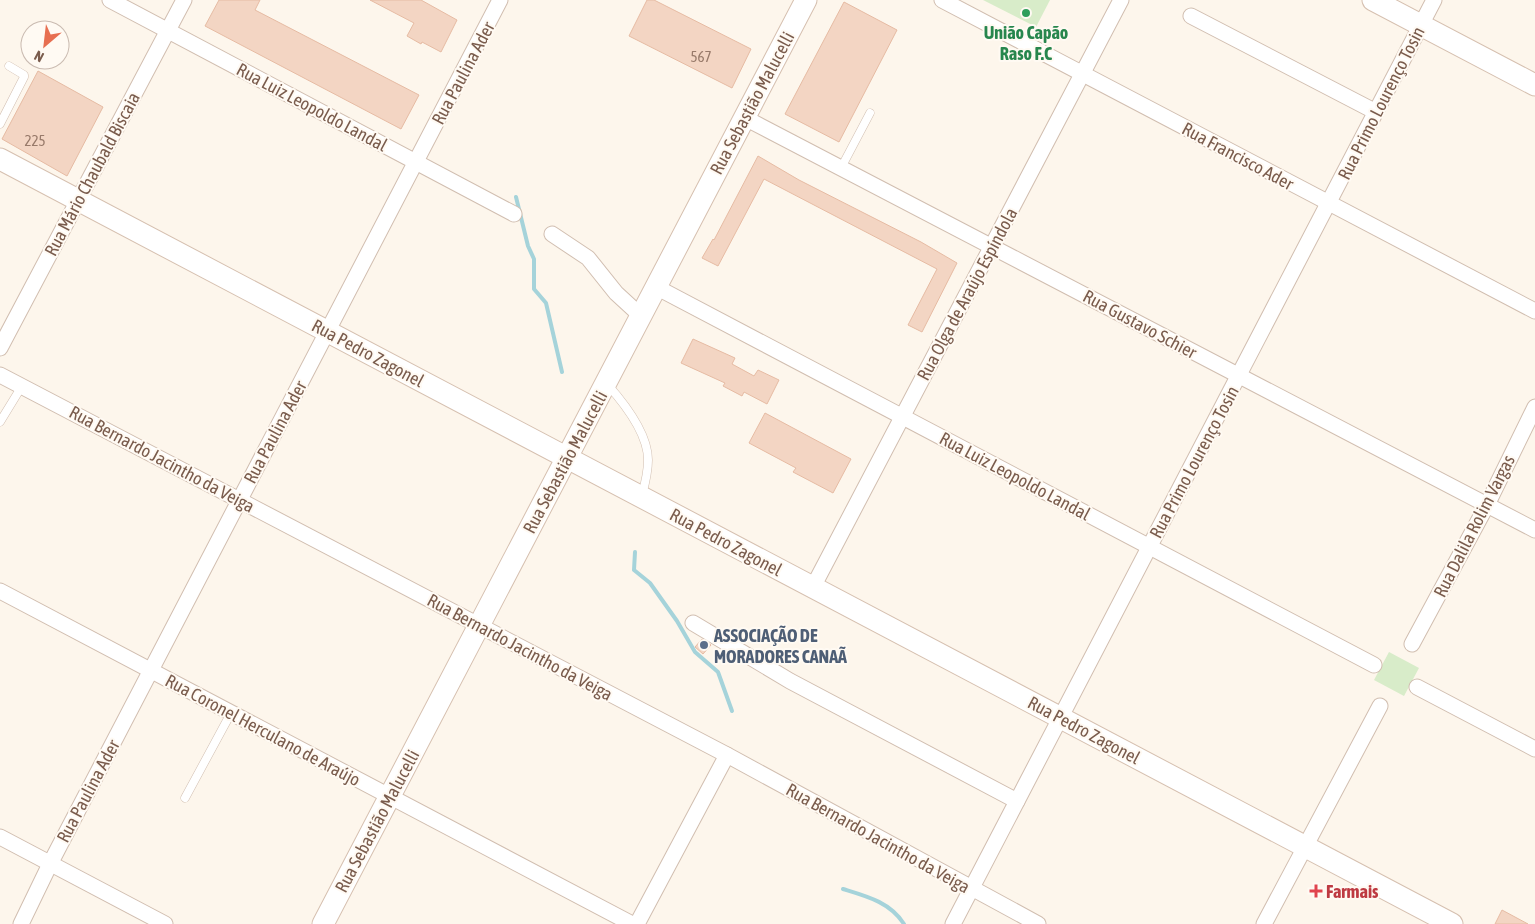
<svg xmlns="http://www.w3.org/2000/svg" width="1535" height="924" viewBox="0 0 1535 924" font-family="'Asap Condensed',sans-serif">
	<rect width="100%" height="100%" fill="#fdf6ec"/>
	<g fill="#d8ecc9">
		<polygon points="983,0 1050,0 1036,27"/>
		<polygon points="1389,652 1419,668 1404,696 1374,680"/>
	</g>
	<g fill="none" stroke-linecap="round" stroke-linejoin="round">
		<g stroke="#a5d3da" stroke-width="4">
			<polyline points="516,197 528,246 534,259 534,289 546,303 562,372"/>
			<polyline points="635,552 634,570 650,583 677,621 695,652 718,672 732,711"/>
			<path d="M843,889C866,896 890,902 904,924"/>
		</g>
	</g>
	<g fill="#f3d5c3" stroke="#e6bba3">
		<polygon points="219,0 260,0 255,10 419,95 401,129 205,26"/>
		<polygon points="370,0 421,0 457,20 441,52 422,42 421,44 407,36 414,23"/>
		<polygon points="647,0 654,0 751,49 732,88 629,36"/>
		<polygon points="844,2 897,30 839,142 785,114"/>
		<polygon points="38,71 103,107 67,176 2,139"/>
		<polygon points="758,156 799,180 921,242 957,263 922,332 908,325 937,269 764,179 718,266 702,258 713,239 714,240"/>
		<polygon points="693,339 735,358 732,364 754,376 758,370 779,380 767,404 744,392 742,396 723,386 725,383 681,363"/>
		<polygon points="765,413 851,459 833,493 793,472 796,468 749,443"/>
		<polygon points="702,639 711,645 703,654 695,647"/>
		<polygon points="1502,910 1528,924 1495,924"/>
	</g>
	<g fill="none" stroke-linecap="round" stroke-linejoin="round">
		<defs>
			<g id="lane">
				<polyline points="0,124 24,77 24,75 9,66"/>
				<polyline points="841,168 870,113"/>
				<path d="M607,384C624,403 648,433 648,460C648,472 645,484 642,495"/>
				<polyline points="0,422 22,386"/>
				<polyline points="185,798 231,713"/>
			</g>
			<g id="street">
				<polyline points="110,0 514,214"/>
				<polyline points="942,0 1535,311"/>
				<polyline points="1191,16 1376,112"/>
				<polyline points="745,118 1535,530"/>
				<polyline points="552,234 588,258 616,293 641,316"/>
				<polyline points="656,287 1374,665"/>
				<polyline points="0,348 184,0"/>
				<polyline points="0,375 727,755 1038,924"/>
				<polyline points="813,587 1121,0"/>
				<polyline points="0,591 632,924"/>
				<polyline points="693,623 790,681 1017,801"/>
				<polyline points="1412,644 1487,505 1535,407"/>
				<polyline points="1417,687 1535,749"/>
				<polyline points="0,837 165,924"/>
				<polyline points="21,924 50,864 500,0"/>
				<polyline points="637,924 727,755"/>
				<polyline points="953,924 1434,0"/>
				<polyline points="1264,924 1380,706"/>
			</g>
			<g id="secondary">
				<polyline points="1373,0 1535,85"/>
				<polyline points="0,159 1452,924"/>
				<polyline points="323,924 806,0"/>
			</g>
		</defs>
		<use href="#lane" stroke="#d1beb0" stroke-width="9"/>
		<use href="#street" stroke="#d1beb0" stroke-width="17"/>
		<use href="#secondary" stroke="#d6c0b0" stroke-width="23"/>
		<use href="#lane" stroke="#fff" stroke-width="8"/>
		<use href="#street" stroke="#fff" stroke-width="15"/>
		<use href="#secondary" stroke="#fff" stroke-width="21"/>
	</g>
	<circle fill="#2e9e5b" stroke="#fffaf3" stroke-width="2" cx="1026" cy="13" r="5"/>
	<circle fill="#5c6f8a" stroke="#fffaf3" stroke-width="2" cx="704" cy="645" r="5"/>
	<path fill="#e0444e" stroke="#fffaf3" stroke-width="2" d="M1313.5 883.5h5v5h5v5h-5v5h-5v-5h-5v-5h5z"/>
	<g text-anchor="middle" dominant-baseline="central" stroke-width="4" stroke-linejoin="round" paint-order="stroke">
		<g font-size="15" fill="#987a6a">
			<text x="701" y="56">567</text>
			<text x="35" y="140">225</text>
		</g>
		<g font-size="18" font-weight="bold" fill="#27864d" stroke="#fffaf3">
			<text x="1026" y="32">União Capão<tspan x="1026" dy="21">Raso F.C</tspan></text>
		</g>
		<g font-size="18" fill="#7a5c4d" stroke="#fffaf3">
			<text transform="translate(463 73) rotate(-62)">Rua Paulina Ader</text>
			<text transform="translate(752 103) rotate(-62)">Rua Sebastião Malucelli</text>
			<text transform="translate(1381 103) rotate(-63)">Rua Primo Lourenço Tosin</text>
			<text transform="translate(312 107) rotate(28)">Rua Luiz Leopoldo Landal</text>
			<text transform="translate(1238 156) rotate(28)">Rua Francisco Ader</text>
			<text transform="translate(92 174) rotate(-62)">Rua Mário Chaubald Biscaia</text>
			<text transform="translate(967 294) rotate(-62)">Rua Olga de Araújo Espíndola</text>
			<text transform="translate(1140 324) rotate(28)">Rua Gustavo Schier</text>
			<text transform="translate(368 353) rotate(28)">Rua Pedro Zagonel</text>
			<text transform="translate(275 432) rotate(-62)">Rua Paulina Ader</text>
			<text transform="translate(162 459) rotate(28)">Rua Bernardo Jacintho da Veiga</text>
			<text transform="translate(565 462) rotate(-62)">Rua Sebastião Malucelli</text>
			<text transform="translate(1194 462) rotate(-62)">Rua Primo Lourenço Tosin</text>
			<text transform="translate(1015 476) rotate(28)">Rua Luiz Leopoldo Landal</text>
			<text transform="translate(1474 526) rotate(-63)">Rua Dalila Rolim Vargas</text>
			<text transform="translate(726 542) rotate(28)">Rua Pedro Zagonel</text>
			<text transform="translate(520 647) rotate(28)">Rua Bernardo Jacintho da Veiga</text>
			<text transform="translate(263 730) rotate(28)">Rua Coronel Herculano de Araújo</text>
			<text transform="translate(1084 730) rotate(28)">Rua Pedro Zagonel</text>
			<text transform="translate(88 791) rotate(-62)">Rua Paulina Ader</text>
			<text transform="translate(377 821) rotate(-62)">Rua Sebastião Malucelli</text>
			<text transform="translate(878 838) rotate(29)">Rua Bernardo Jacintho da Veiga</text>
		</g>
		<g font-size="18" font-weight="bold" fill="#4e5e75" stroke="#fffaf3" text-anchor="start">
			<text x="714" y="635">ASSOCIAÇÃO DE<tspan x="714" dy="21">MORADORES CANAÃ</tspan></text>
		</g>
		<g font-size="18" font-weight="bold" fill="#be3a42" stroke="#fffaf3" text-anchor="start">
			<text x="1326" y="891">Farmais</text>
		</g>
	</g>
	<g transform="translate(45 45) rotate(208)"><circle r="24" fill="#fffaf3" stroke="#cabbb1"/>
	<path d="M0-4L9 19L0 12L-9 19Z" fill="#e76f51"/>
	<text y="-8" font-size="14" font-weight="bold" text-anchor="middle" fill="#7a5c4d">N</text>
	</g>
</svg>
